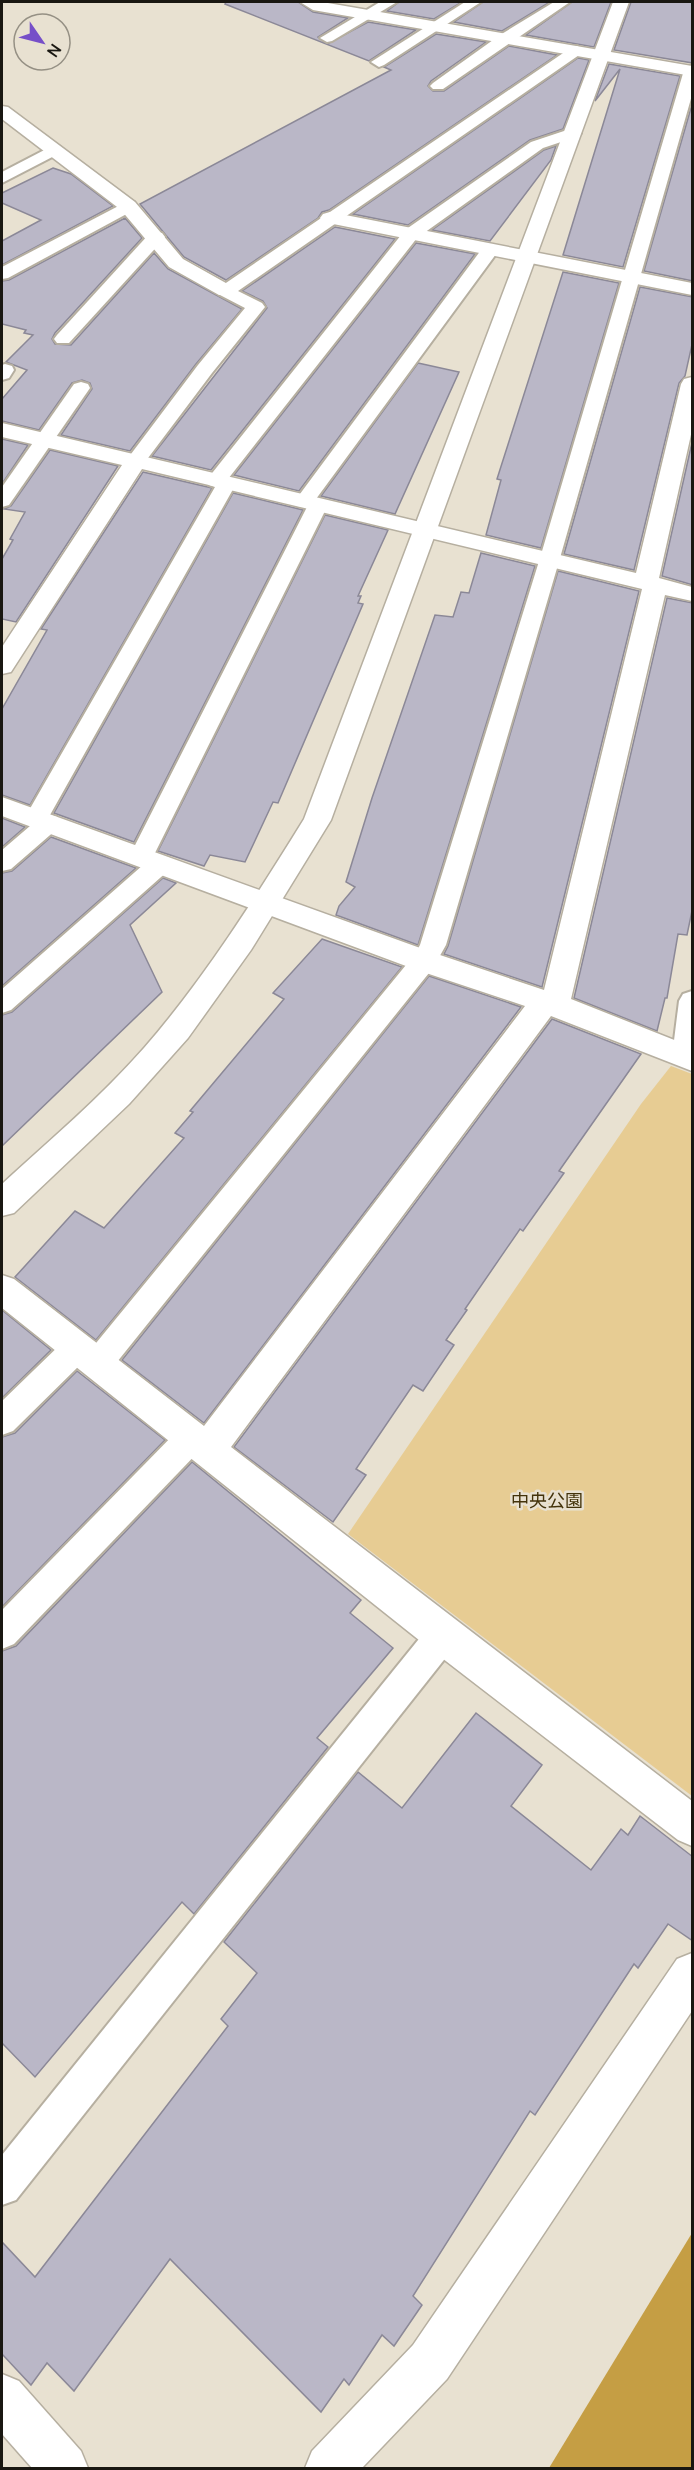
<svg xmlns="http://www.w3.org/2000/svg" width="694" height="2470" viewBox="0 0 694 2470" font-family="Manrope,'Noto Sans JP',sans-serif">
	<rect width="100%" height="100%" fill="#e8e1d1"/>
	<polygon fill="#e7cc93" points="671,1066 692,1074 692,1796 348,1534 641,1104"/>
	<polygon fill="#c59e44" points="692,2233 692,2468 549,2468"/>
	<g fill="#bab7c7" stroke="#8b8897" stroke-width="1.5">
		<polygon points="226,2 298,2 313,12 348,18 318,37 327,44 368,22 416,30 369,61 225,4"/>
		<polygon points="399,2 462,2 434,19 387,11"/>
		<polygon points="483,2 550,2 502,31 454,22"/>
		<polygon points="572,2 611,2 594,47 526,35"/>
		<polygon points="631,2 693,2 693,63 614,50"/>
		<polygon points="436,34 486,42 431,81 428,86 433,91 444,91 509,46 557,55 329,210 322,212 318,218 226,280 184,257 140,204 391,70 384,67"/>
		<polygon points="578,58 589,60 563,129 530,140 408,225 353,214"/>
		<polygon points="609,64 680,76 623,267 563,255 620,69 595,101"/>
		<polygon points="693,101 693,281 644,271"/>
		<polygon points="556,146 551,160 490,241 432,230 544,150"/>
		<polygon points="53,168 71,174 113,206 2,265 2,241 41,220 2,203 2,193"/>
		<polygon points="125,218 142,238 55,333 52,339 55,344 71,345 154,253 168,269 242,309 196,364 130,451 61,435 92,389 90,383 82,380 72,383 39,430 2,421 2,399 27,370 6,362 33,335 24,333 26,330 2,324 2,281 9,280"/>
		<polygon points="335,227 395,239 211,470 152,456 267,308 263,301 242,291"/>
		<polygon points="416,243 475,254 299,491 234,475"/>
		<polygon points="563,272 619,283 541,548 486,535 501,480 497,479"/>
		<polygon points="640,287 693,297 693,340 685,376 679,383 634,570 564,554"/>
		<polygon points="418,363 459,372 395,514 321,496"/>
		<polygon points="693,438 693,585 662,576"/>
		<polygon points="2,439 28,445 2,484"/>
		<polygon points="50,450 118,466 16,622 2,619 2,559 13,540 10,539 25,512 4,509 11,506"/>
		<polygon points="143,472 212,488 30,805 2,795 2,709 47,630 41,629"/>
		<polygon points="233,493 303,510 134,842 54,813"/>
		<polygon points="325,515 388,530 358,596 361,596 358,603 363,604 278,803 273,802 245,862 210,855 204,866 158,851"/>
		<polygon points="481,553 535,566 418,945 336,915 339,906 355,887 346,882 372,798 435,615 453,617 461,592 469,593"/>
		<polygon points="558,571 639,591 542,987 444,954 448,946"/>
		<polygon points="667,598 693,603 693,906 687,935 678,934 667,998 665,998 657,1031 574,998"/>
		<polygon points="2,818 25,827 2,847"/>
		<polygon points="51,837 136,868 2,986 2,873 12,871"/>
		<polygon points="163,878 176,883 130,925 162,992 2,1146 2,1015 12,1012"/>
		<polygon points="322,939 402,967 96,1340 15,1277 75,1211 104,1228 184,1138 175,1133 193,1112 190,1111 284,999 273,993"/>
		<polygon points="429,976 521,1007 204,1423 122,1360"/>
		<polygon points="552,1019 641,1054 559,1171 564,1173 523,1231 520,1229 465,1309 467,1310 446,1340 454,1345 423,1391 413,1385 356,1469 366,1475 333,1522 234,1447"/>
		<polygon points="2,1310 51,1350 2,1398"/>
		<polygon points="77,1371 165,1440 2,1607 2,1437 15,1433"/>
		<polygon points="192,1462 361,1600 350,1613 393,1648 317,1738 328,1747 194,1914 182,1902 35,2077 2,2043 2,1651 16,1646"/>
		<polygon points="476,1713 542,1765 511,1806 591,1870 621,1829 628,1835 640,1816 693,1857 693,1941 668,1924 638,1968 634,1964 535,2115 530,2111 413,2296 422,2305 394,2346 382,2335 349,2385 344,2379 321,2412 170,2259 74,2391 47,2363 31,2385 2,2354 2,2242 35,2277 228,2026 221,2019 257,1973 224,1942 358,1772 402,1808"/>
	</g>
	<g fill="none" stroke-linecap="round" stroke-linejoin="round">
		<defs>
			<g id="lane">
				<polygon points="380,2 397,2 332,41 327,42 320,38"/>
				<polygon points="465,2 481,2 384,65 379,67 371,62"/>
				<polygon points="554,2 570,2 443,89 433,89 430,86 433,83 500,35"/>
				<polygon points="577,46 584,50 582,53 238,291 262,303 265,307 212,373 142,466 128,466 125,462 128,458 198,365 245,308 220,295 217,291 220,287 572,47"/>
				<polygon points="692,65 692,95 560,558 446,945 433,968 109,1372 98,1376 87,1372 84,1361 13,1431 2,1435 2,1401 66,1339 77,1335 88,1339 92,1348 415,954 420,945 540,558 684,70"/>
				<polygon points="573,128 581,133 579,136 543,148 417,238 228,479 236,484 50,815 57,817 61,823 57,829 11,869 2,871 2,850 30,826 24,819 215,487 209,485 206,481 209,477 405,230 531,142"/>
				<polygon points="54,145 60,147 62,150 60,153 2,183 2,172"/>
				<polygon points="128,201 134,202 136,206 134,210 8,278 2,279 2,267"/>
				<polygon points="156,232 162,233 165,237 162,241 69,343 57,343 54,339 57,335 150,233"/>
				<polygon points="490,245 496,246 499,250 316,499 325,501 328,505 153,857 160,855 169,858 172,864 169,870 11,1010 2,1013 2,989 143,865 132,863 129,857 307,507 297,506 294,502 484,246"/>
				<polygon points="5,364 12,366 14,370 9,378 2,380 2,365"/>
				<polygon points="81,382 88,384 90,388 9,505 2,507 2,487 74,384"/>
				<polygon points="692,991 692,1064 685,1066 676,1063 672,1056 679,1001 683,994"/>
				<polygon points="192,1423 203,1427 207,1437 203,1447 14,1644 2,1649 2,1610 181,1427"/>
				<polygon points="443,1619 455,1624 460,1635 455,1646 16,2200 2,2205 2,2155 431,1624"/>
			</g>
			<g id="street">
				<polygon points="300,2 322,2 692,66 692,76 313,10"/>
				<polygon points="2,106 8,107 135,202 183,259 233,287 236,291 233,295 219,295 169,267 121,210 2,119"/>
				<polygon points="330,212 692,283 692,295 323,222 320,218 323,214"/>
				<polygon points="692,377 692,430 659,578 692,587 692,601 665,595 571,999 692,1047 692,1071 551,1016 231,1447 692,1801 692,1846 678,1840 429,1648 2,1308 2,1275 14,1279 204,1426 525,1006 414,969 2,816 2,797 434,953 544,990 642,589 142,469 11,672 2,674 2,647 122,465 2,437 2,423 636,573 681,384 684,379"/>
				<polygon points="692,1953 692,2011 447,2379 362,2468 305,2468 312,2451 413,2345 677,1959"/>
				<polygon points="2,2374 19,2381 81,2451 88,2468 32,2468 2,2434"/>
			</g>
			<path id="secondary" d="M613,2H629L331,820L251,950L188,1038L129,1104L14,1213L2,1216V1184C50,1140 101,1097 144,1048C205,978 255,898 304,819Z"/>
		</defs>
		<use href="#lane" stroke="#b6afa0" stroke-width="4"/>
		<use href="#street" stroke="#b6afa0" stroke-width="3"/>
		<use href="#secondary" stroke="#b6afa0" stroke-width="3"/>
		<use href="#lane" fill="#fff" fill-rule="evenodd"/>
		<use href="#street" fill="#fff" fill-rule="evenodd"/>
		<use href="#secondary" fill="#fff" fill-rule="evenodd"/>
	</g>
	<g text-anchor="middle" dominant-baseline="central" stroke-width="5" stroke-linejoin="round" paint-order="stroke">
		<g font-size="18" fill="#43330b" stroke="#e8e1d1">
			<text x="547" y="1500">中央公園</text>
		</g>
	</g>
	<rect width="694" height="2470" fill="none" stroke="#191711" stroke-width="6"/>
	<g transform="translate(42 42) rotate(125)"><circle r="28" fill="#e8e1d1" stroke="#959084" stroke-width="1.5"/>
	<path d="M0-4.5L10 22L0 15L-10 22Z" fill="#764fc8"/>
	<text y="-9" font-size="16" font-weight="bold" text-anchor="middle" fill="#191711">N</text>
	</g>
</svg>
